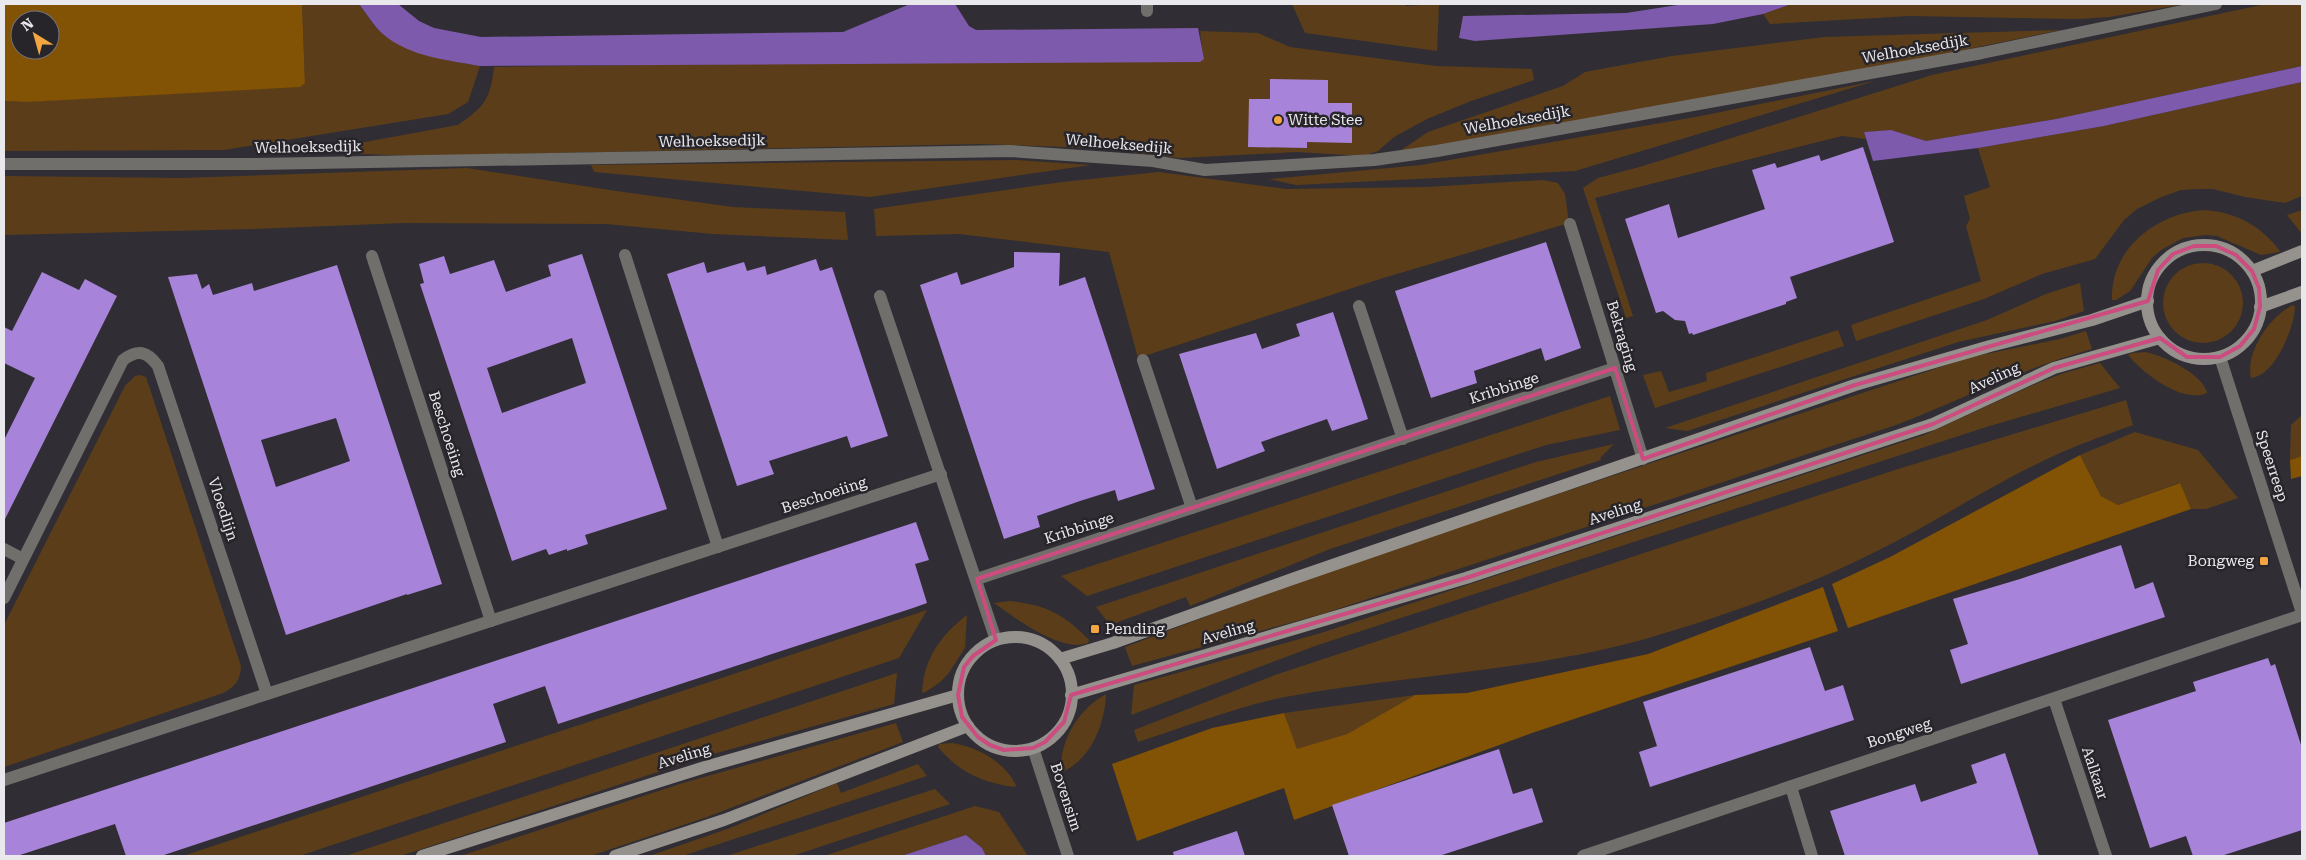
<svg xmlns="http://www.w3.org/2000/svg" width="2306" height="860" viewBox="0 0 2306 860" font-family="'Roboto Serif',serif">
	<rect width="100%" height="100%" fill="#302e34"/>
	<g fill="#5b3e19">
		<path d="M302,4H359C366,13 374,28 384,35C413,55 446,60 480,66L468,102L448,114L224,150L4,151V101L27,102L305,82Z"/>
		<polygon points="1292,4 1405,4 1406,6 1439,4 1437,51 1305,33"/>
		<polygon points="1791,4 2186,4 2109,17 2078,19 1909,16 1770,24 1763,14"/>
		<polygon points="2266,4 2302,4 2302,66 2056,119 1926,141 1891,130 1864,132 1866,139 1842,136 1595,198 1633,316 1626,318 1583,188 1598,178 1643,166 1932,75"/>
		<polygon points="2061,30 1881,67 1397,153 1428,132 1563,86 1585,72 1672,56 1825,37"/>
		<path d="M1200,31L1258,33L1290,47L1436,66L1532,69L1534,80L1471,101L1427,119L1394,137L1378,151L1362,156L1297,152L1180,158L1095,148L979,144L415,156L310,152L458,125C485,106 490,100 494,67L1203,58Z"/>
		<polygon points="1875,81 1575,171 1296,185 1269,179 1421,165 1701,116"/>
		<polygon points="2302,82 2302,196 2285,203 2245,197 2213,189 2197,189 2181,190 2159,198 2137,209 2124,220 2095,259 2042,274 1984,299 1856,341 1851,325 1981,281 1966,226 1970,219 1964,196 1990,187 1978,148 2104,126"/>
		<polygon points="1016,160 1091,165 870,197 594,172 591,165"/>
		<polygon points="467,168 616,191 733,207 845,212 848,240 713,234 606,224 404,223 253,229 4,235 4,176 182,178"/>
		<polygon points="1159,172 1286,189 1427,187 1543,180 1558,183 1565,194 1569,223 1380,279 1138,358 1109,252 959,234 876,236 874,209 1062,182"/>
		<path d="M2203,210C2236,212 2260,225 2280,251L2279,252L2261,255L2217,236L2205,235L2183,238L2161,250L2152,258L2130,291L2116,300H2112C2110,249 2156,214 2203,210Z"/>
		<polygon points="2302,210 2302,234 2287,215"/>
		<circle cx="2203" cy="303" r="40"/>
		<polygon points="2080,283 2084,311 2055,321 1958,342 1687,431 1665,428 1987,320 2046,294"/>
		<path d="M2293,305L2295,307C2294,328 2275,376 2251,378C2245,352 2270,316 2293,305Z"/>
		<polygon points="1838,330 1844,346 1655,408 1643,375 1661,371 1669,392 1707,381 1706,373"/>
		<path d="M2086,331L2092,349C2024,368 1961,400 1896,425L1319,615L1132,666L1125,647L1335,568L1971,357L2060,339Z"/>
		<path d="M2146,352C2164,356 2203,374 2207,393C2182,404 2143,373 2128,355L2132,353Z"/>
		<polygon points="2100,363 2120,388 1983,428 1315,646 1131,715 1134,685 1321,633 1924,435 2033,385 2061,374"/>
		<path d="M140,375L146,377L241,666C240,680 236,686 223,693L4,767V625L125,386L135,376Z"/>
		<polygon points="1610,396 1620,430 1546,445 1087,596 1061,576"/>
		<path d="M2126,400L2133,425C2103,436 2073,446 2045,460C1988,487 1934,523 1877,551C1806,587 1722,617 1645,639C1527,672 1404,675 1285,697C1235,707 1186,727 1138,742L1134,730L1278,674L1898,469Z"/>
		<polygon points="2302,415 2302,456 2290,460 2291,425"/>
		<polygon points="2135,432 2198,450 2238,498 2206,509 2191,509 2179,483 2118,505 2101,496 2080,455"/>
		<polygon points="1614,444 1600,458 1601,460 1330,549 1190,606 1186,597 1110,625 1096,607 1536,462"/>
		<path d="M1010,601C1046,605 1064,614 1089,640L1088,643C1062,653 1015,618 994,603Z"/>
		<polygon points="927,610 899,658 299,856 183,856"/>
		<path d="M967,615L965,648L948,674L939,683L924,693L922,692C924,658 941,635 967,615Z"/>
		<polygon points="897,673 894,704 713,754 400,856 345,856"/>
		<path d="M1106,694C1105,722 1092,758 1064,771L1061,769C1060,739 1080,708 1106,694Z"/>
		<polygon points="1415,695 1347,734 1297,750 1284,713"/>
		<polygon points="896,723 903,742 707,817 590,856 460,856 683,783"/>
		<path d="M952,743C977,747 1004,761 1016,785L1015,787C982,783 959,772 938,747L939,744Z"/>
		<polygon points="918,764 927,776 682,856 649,856 730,828 837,783 841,793"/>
		<polygon points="935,789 950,804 792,856 726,856"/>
		<polygon points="975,806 999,812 1028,856 986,856 982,848 966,835 901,856 824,856"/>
	</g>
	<g fill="#825205" fill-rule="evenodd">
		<path d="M4,4H302L305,83L300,87L27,102L4,101ZM20,20H50V50H20Z"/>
		<polygon points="2080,455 2101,496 2118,505 2180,483 2191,509 1848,628 1832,584 1890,557"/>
		<polygon points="2302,456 2302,476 2291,479 2290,460"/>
		<polygon points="1823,587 1838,631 1532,733 1294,820 1284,788 1137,841 1112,764 1212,728 1284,713 1297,749 1347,734 1415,695 1467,693 1648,654"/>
	</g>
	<g fill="#7e5aac">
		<path d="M359,4H398L419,21L434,28L481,37L843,32L910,4H955L969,26L976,30L1198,28L1204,59L1200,62L480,66C447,60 411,57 384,35C374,27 367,14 359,4Z"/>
		<polygon points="1684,4 1791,4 1763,14 1713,24 1475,41 1459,38 1463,16 1626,13"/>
		<polygon points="2302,66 2302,82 2104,126 1978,148 1873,161 1864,132 1891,130 1926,141 2056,119"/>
		<polygon points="966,835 982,848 986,856 901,856"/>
	</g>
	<g fill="#a783d9" fill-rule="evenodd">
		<polygon points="1270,79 1328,80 1328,103 1352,103 1352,143 1307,142 1307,148 1248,147 1249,99 1270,99"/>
		<polygon points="1863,147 1894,242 1790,277 1797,298 1786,302 1786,304 1693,335 1692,333 1689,334 1685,321 1675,320 1663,311 1656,313 1625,219 1669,204 1678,238 1765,209 1752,170 1775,163 1777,168 1819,155 1821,161"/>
		<polygon points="1546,242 1581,348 1545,361 1541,348 1474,371 1477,383 1431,398 1395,291"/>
		<polygon points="1014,252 1060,253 1059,286 1085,277 1155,489 1118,501 1115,490 1080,501 1037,516 1040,527 1004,539 920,285 957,272 961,285 1014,267"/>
		<path d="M582,254L667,509L585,535L588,544L567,551V549L549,555L546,549L512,561L420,284L424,283L419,264L444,256L450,274L494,260L506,292L551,276L548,265ZM572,338L586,383L502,413L487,368Z"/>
		<polygon points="816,259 820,271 832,267 888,436 851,448 847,436 769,461 774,474 737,486 667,274 704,262 707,273 744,262 747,271 765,266 767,275"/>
		<path d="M337,265L442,584L407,595V594L286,635L168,277L197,274L202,289L209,284L213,295L252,283L254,291ZM336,418L350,461L276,487L261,440Z"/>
		<polygon points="42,272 79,290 85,279 117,296 4,521 4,440 35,378 4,363 4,327 12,331"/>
		<polygon points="1333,312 1368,419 1332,431 1327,419 1261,442 1265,451 1217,469 1179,354 1256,333 1262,349 1300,336 1296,324"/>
		<polygon points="916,522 929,560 915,564 927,603 913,608 558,724 545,686 493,704 506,742 161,856 126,856 115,824 17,856 4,856 4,823"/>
		<polygon points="2121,545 2135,589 2153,582 2165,617 1961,684 1950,650 1968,644 1953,599 2020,579"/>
		<polygon points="1810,647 1825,691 1843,685 1854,720 1650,787 1639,752 1657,746 1643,702"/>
		<polygon points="2268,658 2271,666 2275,664 2302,748 2302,830 2221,856 2193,856 2186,836 2150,848 2108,720 2196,691 2193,682"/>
		<polygon points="1499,749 1513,794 1532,788 1543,822 1439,856 1349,856 1332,805"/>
		<polygon points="2005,753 2039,856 1845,856 1830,811 1915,784 1921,802 1977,783 1971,765"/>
		<polygon points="1237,831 1245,856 1174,856 1173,852"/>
	</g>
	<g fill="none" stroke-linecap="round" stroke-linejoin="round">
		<g stroke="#716f6c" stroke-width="12">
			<polyline points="1147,4 1147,11"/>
			<polyline points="4,164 256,164 1010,151 1153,161 1205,170 1374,160 1437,151 1982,53 2216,4"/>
			<polyline points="1570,224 1643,459"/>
			<polyline points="625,255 718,547"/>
			<polyline points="372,256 491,621"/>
			<polyline points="880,296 996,640"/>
			<polyline points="1359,306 1403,439"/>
			<polyline points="2220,357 2302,613"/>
			<polyline points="1143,360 1192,508"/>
			<polyline points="4,549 23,559"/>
			<polyline points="977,579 1615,368"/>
			<path d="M4,598L123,360C138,349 147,351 158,366L267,694L4,780"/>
			<polyline points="267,694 941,474"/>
			<polyline points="2054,699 2106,856"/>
			<polyline points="1033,748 1068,856"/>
			<polyline points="1791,787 1812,856"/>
			<polyline points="1583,856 2302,615"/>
		</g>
		<g stroke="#95928e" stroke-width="12">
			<circle cx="2204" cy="302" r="57"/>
			<polyline points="2252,271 2302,251"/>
			<polyline points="2260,307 2302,292"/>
			<circle cx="1015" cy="694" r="57"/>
			<polyline points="1060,659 1113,643 1295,578 1855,385 1990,346 2092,320 2148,301"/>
			<polyline points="1071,695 1466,578 1933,424 2054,368 2160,338"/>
			<polyline points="422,856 705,767 958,695"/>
			<polyline points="615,856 724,820 968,726"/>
		</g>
	</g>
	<path fill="none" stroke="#cc4c7f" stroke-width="4" stroke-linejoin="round" d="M2194,246H2216L2236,255L2252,271L2259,288L2260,307L2254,329L2240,346L2220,357H2187L2160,338L2054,368L1933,424L1466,578L1071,695L1064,722L1045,742L1033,748L1004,750L990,745L978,737L962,717L958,695L964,667L973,656L996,640L977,579L1615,368L1643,459L1855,385L2148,301L2158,270L2173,254Z"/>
	<g fill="#f2a540" stroke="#27252a" stroke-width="2">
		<circle cx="1278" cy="120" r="5"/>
		<rect x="2259" y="556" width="10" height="10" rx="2.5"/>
		<rect x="1090" y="624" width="10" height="10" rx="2.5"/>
	</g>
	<g text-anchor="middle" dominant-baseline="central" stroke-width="5" stroke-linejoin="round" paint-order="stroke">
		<g font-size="15" fill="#e9e8ec" stroke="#27252a">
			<text transform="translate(1915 49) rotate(-10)">Welhoeksedijk</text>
			<text transform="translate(1517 120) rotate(-10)">Welhoeksedijk</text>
			<text transform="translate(712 141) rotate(-1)">Welhoeksedijk</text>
			<text transform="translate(1119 144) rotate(5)">Welhoeksedijk</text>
			<text transform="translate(308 147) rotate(-1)">Welhoeksedijk</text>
			<text transform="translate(1622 336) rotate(73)">Bekraging</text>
			<text transform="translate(1994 378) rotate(-25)">Aveling</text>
			<text transform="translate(1504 388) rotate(-18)">Kribbinge</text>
			<text transform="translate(447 434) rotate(72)">Beschoeiing</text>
			<text transform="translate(2272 466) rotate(72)">Speerreep</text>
			<text transform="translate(824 495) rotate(-18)">Beschoeiing</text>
			<text transform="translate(223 509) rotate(72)">Vloedlijn</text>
			<text transform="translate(1615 512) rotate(-18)">Aveling</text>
			<text transform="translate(1079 528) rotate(-18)">Kribbinge</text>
			<text transform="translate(1228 632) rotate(-16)">Aveling</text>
			<text transform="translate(1899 733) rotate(-18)">Bongweg</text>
			<text transform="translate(684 756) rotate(-17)">Aveling</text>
			<text transform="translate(2095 773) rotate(72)">Aalkaar</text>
			<text transform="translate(1066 797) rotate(72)">Bovensim</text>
		</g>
		<g font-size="15" fill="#e9e8ec" stroke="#27252a" text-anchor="start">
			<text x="1288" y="120">Witte Stee</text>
			<text x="2254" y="561" text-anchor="end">Bongweg</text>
			<text x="1105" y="629">Pending</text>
		</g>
	</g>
	<rect width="2306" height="860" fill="none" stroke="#e9e8ec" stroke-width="10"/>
	<g transform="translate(35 35) rotate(323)"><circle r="24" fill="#27252a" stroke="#757378"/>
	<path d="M0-4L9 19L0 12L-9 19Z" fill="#f2a540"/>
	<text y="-8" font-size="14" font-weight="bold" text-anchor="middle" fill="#e9e8ec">N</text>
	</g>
</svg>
